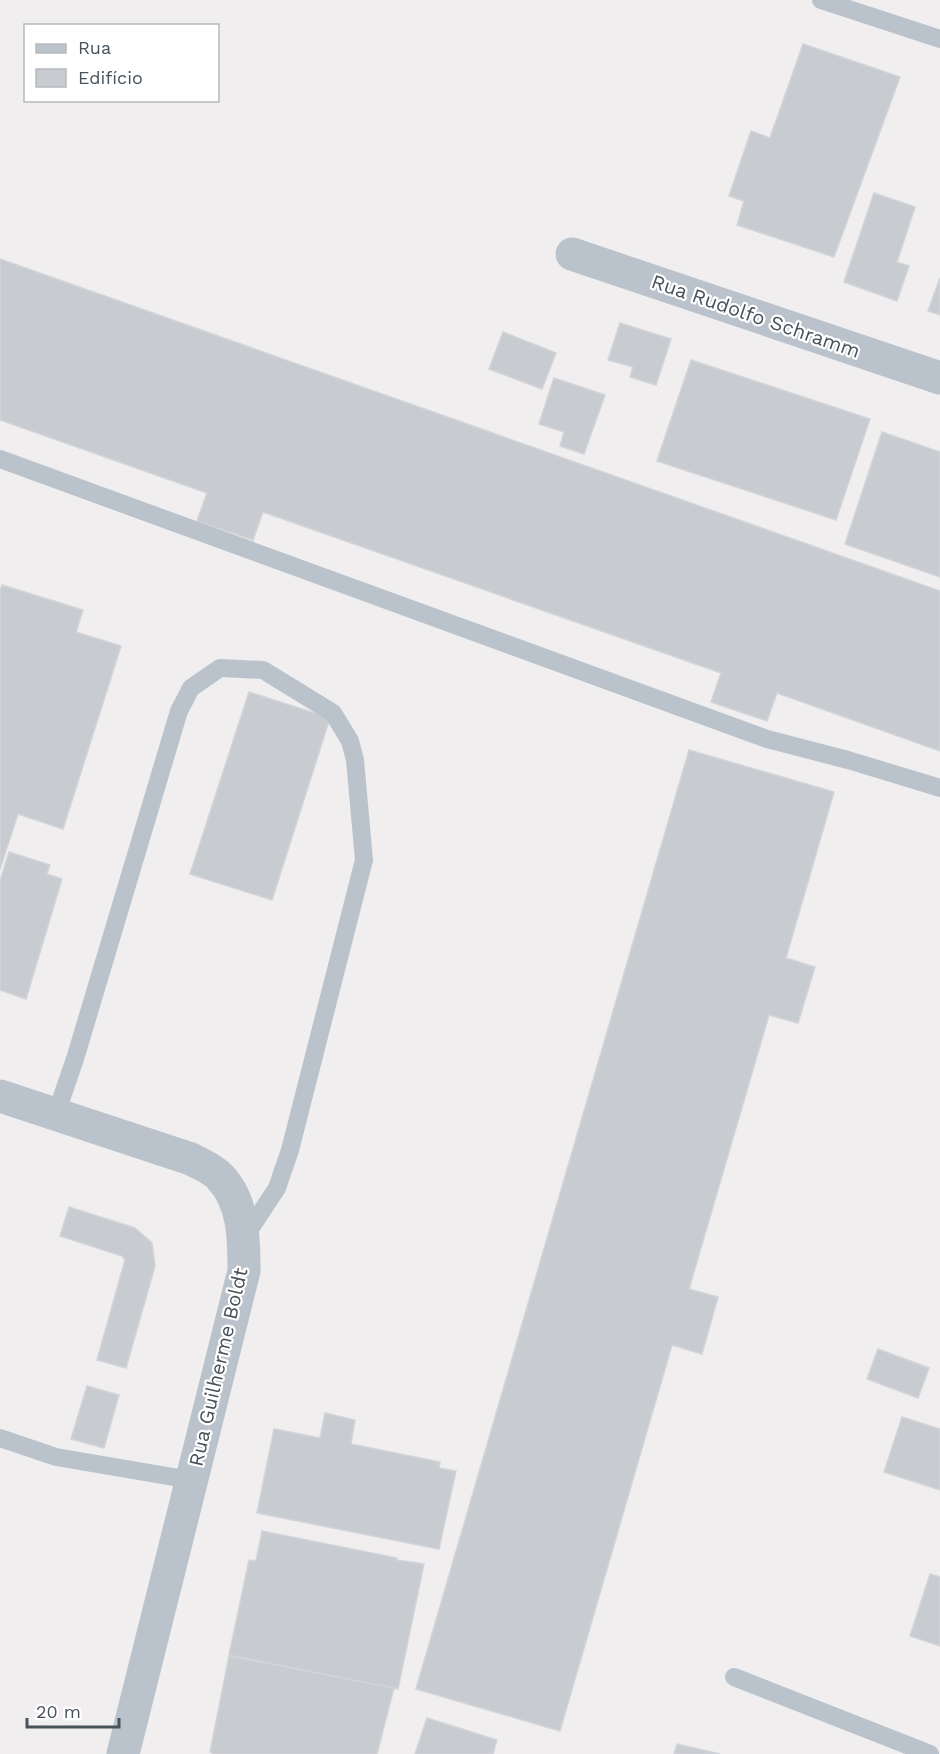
<svg xmlns="http://www.w3.org/2000/svg" width="940" height="1754" viewBox="0 0 940 1754" font-family="'Work Sans',sans-serif">
	<rect width="100%" height="100%" fill="#f0eeee"/>
	<g fill="#c8cbd0" stroke="#d2d4d9" stroke-width="1.5">
		<polygon points="803,44 900,77 834,257 737,225 744,201 729,196 751,131 770,138"/>
		<polygon points="874,193 915,207 897,262 909,266 897,301 844,282"/>
		<polygon points="0,259 940,591 940,751 777,693 767,721 711,702 721,673 263,512 253,540 197,521 207,493 0,420"/>
		<polygon points="940,278 940,315 928,311"/>
		<polygon points="620,323 671,339 656,385 630,377 633,367 608,360"/>
		<polygon points="503,332 556,353 542,389 489,369"/>
		<polygon points="691,360 870,419 836,520 657,461"/>
		<polygon points="554,378 605,395 584,454 560,446 564,432 539,424"/>
		<polygon points="882,432 940,452 940,577 845,544"/>
		<polygon points="2,585 83,610 76,632 121,646 63,829 18,814 0,869 0,591"/>
		<polygon points="249,692 330,718 272,900 190,874"/>
		<polygon points="689,750 834,792 786,958 815,967 798,1023 769,1015 689,1289 718,1297 702,1354 672,1345 560,1731 416,1689"/>
		<polygon points="9,852 50,865 47,874 62,879 26,999 0,990 0,881"/>
		<polygon points="69,1207 135,1228 152,1243 155,1266 126,1368 97,1360 125,1260 122,1256 60,1236"/>
		<polygon points="878,1349 929,1368 918,1398 867,1379"/>
		<polygon points="87,1386 119,1395 104,1448 71,1439"/>
		<polygon points="325,1413 355,1420 351,1444 440,1462 439,1468 456,1471 439,1549 257,1513 274,1429 320,1438"/>
		<polygon points="902,1417 940,1429 940,1490 884,1472"/>
		<polygon points="262,1531 397,1558 396,1560 424,1564 398,1689 229,1655 249,1560 256,1561"/>
		<polygon points="930,1574 940,1577 940,1646 910,1636"/>
		<polygon points="229,1656 394,1688 377,1754 214,1754 210,1752"/>
		<polygon points="427,1718 497,1740 493,1754 415,1754"/>
		<polygon points="677,1744 720,1754 674,1754"/>
	</g>
	<g fill="none" stroke-linecap="round" stroke-linejoin="round">
		<g stroke="#bac3cb" stroke-width="18">
			<polyline points="821,0 940,39"/>
			<polyline points="0,459 767,739 848,760 940,788"/>
			<polyline points="56,1114 75,1059 179,711 191,688 220,668 263,670 333,713 350,741 355,760 364,860 290,1150 277,1188 244,1238"/>
			<polyline points="0,1438 56,1457 191,1480"/>
			<polyline points="734,1677 930,1754"/>
		</g>
		<g stroke="#bac3cb" stroke-width="33">
			<polyline points="572,254 940,378"/>
			<path d="M0,1096L191,1159C200,1164 213,1169 220,1177C244,1202 244,1239 244,1271L123,1754"/>
		</g>
	</g>
	<g text-anchor="middle" dominant-baseline="central" stroke-width="4.5" stroke-linejoin="round" paint-order="stroke">
		<g font-size="20" fill="#47525b" stroke="#fff">
			<text transform="translate(756 316) rotate(19)">Rua Rudolfo Schramm</text>
			<text transform="translate(218 1367) rotate(-77)">Rua Guilherme Boldt</text>
		</g>
	</g>
	<rect x="24" y="24" width="195" height="78" fill="#ffffff" stroke="#b5babd" stroke-width="1.5"/>
	<rect x="36" y="44" width="30" height="9" fill="#bac3cb" stroke="#b5babd" stroke-width="1.5"/>
	<text x="78" y="54" font-size="18" fill="#47525b">Rua</text>
	<rect x="36" y="69" width="30" height="18" fill="#c8cbd0" stroke="#b5babd" stroke-width="1.5"/>
	<text x="78" y="84" font-size="18" fill="#47525b">Edifício</text>
	<path d="M27 1718v9h92v-9" fill="none" stroke="#47525b" stroke-width="3"/>
	<text x="36" y="1718" font-size="18" fill="#47525b" stroke="#ffffff" stroke-width="4.5" paint-order="stroke">20 m</text>
</svg>
